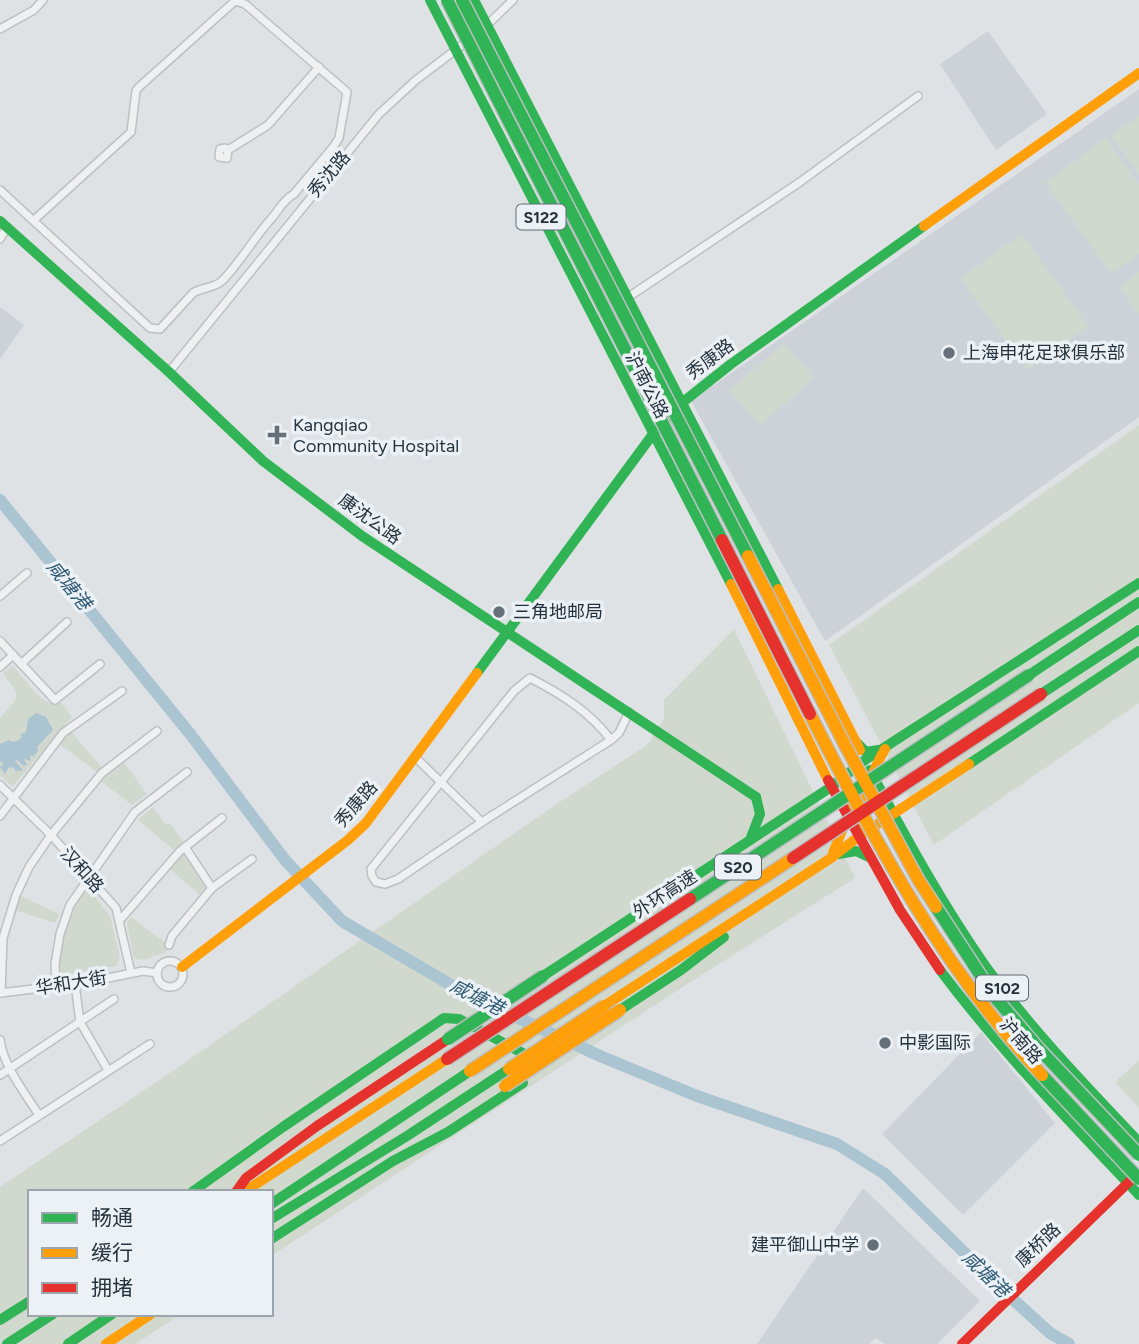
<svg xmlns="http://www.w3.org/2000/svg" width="1139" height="1344" viewBox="0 0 1139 1344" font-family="Figtree,'Noto Sans SC',sans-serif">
	<rect width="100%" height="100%" fill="#dfe2e4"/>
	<g fill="#ccd2d8">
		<polygon points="988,31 1047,114 996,150 940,64"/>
		<polygon points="1139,89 1139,417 825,641 691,401"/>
		<polygon points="0,307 24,325 0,359"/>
		<polygon points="981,1032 1055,1123 963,1215 882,1134"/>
		<polygon points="863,1188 980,1301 937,1344 885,1344 875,1338 870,1344 757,1344"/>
	</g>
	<g fill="#d1d9cf">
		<polygon points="1139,116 1139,174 1111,136"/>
		<polygon points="1106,138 1139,184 1139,254 1111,274 1045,182"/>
		<polygon points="1022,234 1088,326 1027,370 960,278"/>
		<polygon points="1139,272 1139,314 1119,287"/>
		<polygon points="784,343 814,378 760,425 730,390"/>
		<polygon points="1139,425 1139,703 934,845 829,645"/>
		<polygon points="734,629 855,878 678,990 271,1256 271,1192 30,1192 30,1314 181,1314 135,1344 0,1344 0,1187 177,1068 555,805 647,745 664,719 664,700"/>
		<path d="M12,666C27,678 40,709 62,703L72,717L12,787L0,775V718C22,693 21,699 3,673Z"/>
		<polygon points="71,731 102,768 97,772 59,744 65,735"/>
		<polygon points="124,762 147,794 132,805 102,782 109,773"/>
		<polygon points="153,807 166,825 170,823 184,843 175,851 138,820"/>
		<polygon points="184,853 206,889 201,896 170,869"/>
		<path d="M87,887L110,916L120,957L116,966L58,976C59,942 66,915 87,887Z"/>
		<polygon points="19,895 59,914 55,923 14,910"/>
		<polygon points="131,917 166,943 167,952 144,960 136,959 133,955 127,923"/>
		<polygon points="1139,1060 1139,1108 1115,1082"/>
	</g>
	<polygon fill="#abc4d2" points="36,713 46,717 53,730 37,747 38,751 33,757 32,755 30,756 31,761 24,759 27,765 24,766 17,760 15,761 22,769 21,772 18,770 16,772 14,768 9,767 5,774 0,767 4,764 0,761 0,744 9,740 12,742 17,741 22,737 20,735 26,732 28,719"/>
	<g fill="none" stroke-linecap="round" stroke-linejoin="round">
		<polyline stroke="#abc4d2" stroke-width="12" points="0,500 191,735 285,860 342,921 463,992 600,1056 697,1096 837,1144 885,1174 996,1284 1050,1333 1069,1344"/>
		<defs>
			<g id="street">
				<polyline points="485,27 513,0"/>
				<polyline points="0,29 34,10 43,0"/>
				<polyline points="228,150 227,158 219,157 220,149 225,148 228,150 268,125 319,67"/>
				<path d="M0,190L150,328L160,329L193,293C202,287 216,288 223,280C241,261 254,238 271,219C279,210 283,200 294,194L334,146L339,138L347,92L245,4L235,1L139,87L136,91L131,132L34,220"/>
				<polyline points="0,239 7,227"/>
				<polyline points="627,298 800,182 918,96"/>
				<polyline points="169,372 379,114 416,80 470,39"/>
				<polyline points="0,596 27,573"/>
				<polyline points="0,641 55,700 100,664"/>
				<polyline points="21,664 67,622"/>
				<polyline points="0,667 13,655"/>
				<path d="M611,740L482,822L398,879L385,884L376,882L372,876L371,869L514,691L530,678C561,694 589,711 611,740L619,733L629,712"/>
				<polyline points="415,757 482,822"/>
				<polyline points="0,785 51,835 116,908 131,973"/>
				<polyline points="0,816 63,733 122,691"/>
				<polyline points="185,847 212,888"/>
				<polyline points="120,920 180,851 222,818"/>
				<polyline points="169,945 172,936 212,888 252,859"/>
				<circle cx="170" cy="974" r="13"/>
				<polyline points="75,984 80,1022 108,1070"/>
				<polyline points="56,986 55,964 60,934 70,905 135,812 187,772"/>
				<polyline points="0,993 83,983 143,971 157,973"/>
				<polyline points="1,993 3,938 16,895 29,867 51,835 102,773 157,731"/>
				<path d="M0,1040C4,1067 24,1092 39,1115"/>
				<polyline points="0,1075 114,999"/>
				<polyline points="0,1141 150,1044"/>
			</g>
		</defs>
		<use href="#street" stroke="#bdc0c2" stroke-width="10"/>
		<use href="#street" stroke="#eef0f2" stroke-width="7"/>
		<g stroke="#30b455" stroke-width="10">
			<polyline points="430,0 731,584"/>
			<polyline points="474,0 778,589"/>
			<polyline points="0,221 169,372 263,461 362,536 756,797"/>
			<polyline points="477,673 653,434 683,402 731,364 924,226"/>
			<polyline points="1029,675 1139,602"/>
			<polyline points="1041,694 1139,630"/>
			<polyline points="857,743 866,752 878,750"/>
			<polyline points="969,764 1139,651"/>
			<path d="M870,770C905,836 941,902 984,964C1030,1028 1085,1085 1139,1142"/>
			<polyline points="750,840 760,814 756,797"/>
			<polyline points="839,854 856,851 871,858"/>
			<path d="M940,970C1000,1050 1070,1122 1139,1195"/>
			<polyline points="543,976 831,787 865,760 1139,583"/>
			<polyline points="620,1010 681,970 724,937"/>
			<polyline points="192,1192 283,1127 444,1018 459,1019 528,1056 533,1066"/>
			<polyline points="271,1204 470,1071"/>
			<polyline points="271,1219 407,1136 509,1069"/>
			<polyline points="271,1239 393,1161 448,1132 523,1083"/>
			<polyline points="0,1320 30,1301"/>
			<polyline points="7,1344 53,1314"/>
			<polyline points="68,1344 112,1314"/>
		</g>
		<g stroke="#ff9f0a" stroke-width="10">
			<polyline points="924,226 1139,73"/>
			<polyline points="731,584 828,780"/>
			<polyline points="778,589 860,750"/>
			<path d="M858,837C861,806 869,776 885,749"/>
			<polyline points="833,853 859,788"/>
			<polyline points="182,967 348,840 366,823 477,673"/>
			<polyline points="604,1006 831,858 858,837 969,764"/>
			<polyline points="244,1192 447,1059"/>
			<polyline points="106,1344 151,1314"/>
		</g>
		<g stroke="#e5322d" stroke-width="10">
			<polyline points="828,780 900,910 940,970"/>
			<polyline points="236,1192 246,1178 317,1126 448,1039"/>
			<polyline points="962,1344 1132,1179"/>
		</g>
		<defs>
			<g id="fast-bridge">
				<polyline points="447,0 722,540"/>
				<polyline points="462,0 748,556"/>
				<polyline points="690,899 1029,675"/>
				<polyline points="936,907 994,996 1039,1049 1139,1155"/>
				<polyline points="448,1039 543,976"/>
				<polyline points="1042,1075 1139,1179"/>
			</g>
			<g id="slow-bridge">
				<polyline points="748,556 846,747 919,881 936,907"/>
				<path d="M810,714C875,842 944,970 1042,1075"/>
				<polyline points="509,1069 604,1006"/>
				<polyline points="470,1071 793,858"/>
				<polyline points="505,1086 620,1010"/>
			</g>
			<g id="jam-bridge">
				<polyline points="722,540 810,714"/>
				<polyline points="793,858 1041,694"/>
				<polyline points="447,1059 690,899"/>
			</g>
		</defs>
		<use href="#fast-bridge" stroke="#bbbfc2" stroke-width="15" stroke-linecap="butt"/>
		<use href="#slow-bridge" stroke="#bbbfc2" stroke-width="15" stroke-linecap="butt"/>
		<use href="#jam-bridge" stroke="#bbbfc2" stroke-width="15" stroke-linecap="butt"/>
		<use href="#fast-bridge" stroke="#30b455" stroke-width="12"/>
		<use href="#slow-bridge" stroke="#ff9f0a" stroke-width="12"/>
		<use href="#jam-bridge" stroke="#e5322d" stroke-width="12"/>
	</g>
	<g fill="#667078" stroke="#ecf1f5" stroke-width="2.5">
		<circle cx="949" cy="353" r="7"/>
		<path d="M273.5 424.5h7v7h7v7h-7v7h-7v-7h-7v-7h7z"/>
		<circle cx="499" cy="612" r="7"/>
		<circle cx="885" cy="1043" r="7"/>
		<circle cx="873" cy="1245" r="7"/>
	</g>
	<g text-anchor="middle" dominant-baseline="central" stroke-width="7" stroke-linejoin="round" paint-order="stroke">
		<g fill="#ecf1f5" stroke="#616c75" stroke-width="2">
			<rect x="516.5" y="204.5" width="49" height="25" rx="5"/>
			<rect x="715" y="854.5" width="46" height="25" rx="5"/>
			<rect x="976" y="975.5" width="52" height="25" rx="5"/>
		</g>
		<g font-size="16" font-weight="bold" fill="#25333e">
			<text x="541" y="217">S122</text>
			<text x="738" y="867">S20</text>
			<text x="1002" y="988">S102</text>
		</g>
		<g font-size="18" fill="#25333e" stroke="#ecf1f5">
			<text transform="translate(329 174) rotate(-50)">秀沈路</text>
			<text transform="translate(710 359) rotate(-37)">秀康路</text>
			<text transform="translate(647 385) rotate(63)">沪南公路</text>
			<text transform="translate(370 519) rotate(36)">康沈公路</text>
			<text transform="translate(356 804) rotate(-49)">秀康路</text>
			<text transform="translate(82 870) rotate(48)">汉和路</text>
			<text transform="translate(665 894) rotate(-33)">外环高速</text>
			<text transform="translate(71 983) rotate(-9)">华和大街</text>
			<text transform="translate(1021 1041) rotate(49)">沪南路</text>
			<text transform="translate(1038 1245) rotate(-44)">康桥路</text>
		</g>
		<g font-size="18" fill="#25333e" stroke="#ecf1f5" text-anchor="start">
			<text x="963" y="353">上海申花足球俱乐部</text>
			<text x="293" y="425">Kangqiao<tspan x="293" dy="21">Community Hospital</tspan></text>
			<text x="513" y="612">三角地邮局</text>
			<text x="899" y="1043">中影国际</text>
			<text x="859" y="1245" text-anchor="end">建平御山中学</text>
		</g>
		<g font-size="19" font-style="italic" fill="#2e5974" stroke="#ecf1f5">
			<text transform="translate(69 585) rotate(51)">咸塘港</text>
			<text transform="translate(477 997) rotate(27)">咸塘港</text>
			<text transform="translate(986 1274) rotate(44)">咸塘港</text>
		</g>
	</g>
	<rect x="28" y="1190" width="245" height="126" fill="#ecf1f5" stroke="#9ca5ac" stroke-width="2"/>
	<rect x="42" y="1213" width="35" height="10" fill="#30b455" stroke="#9ca5ac" stroke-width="2"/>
	<text x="91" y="1225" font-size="21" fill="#25333e">畅通</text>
	<rect x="42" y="1248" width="35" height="10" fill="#ff9f0a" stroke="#9ca5ac" stroke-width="2"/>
	<text x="91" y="1260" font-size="21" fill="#25333e">缓行</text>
	<rect x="42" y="1283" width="35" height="10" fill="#e5322d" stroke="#9ca5ac" stroke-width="2"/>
	<text x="91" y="1295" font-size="21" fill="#25333e">拥堵</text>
</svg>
